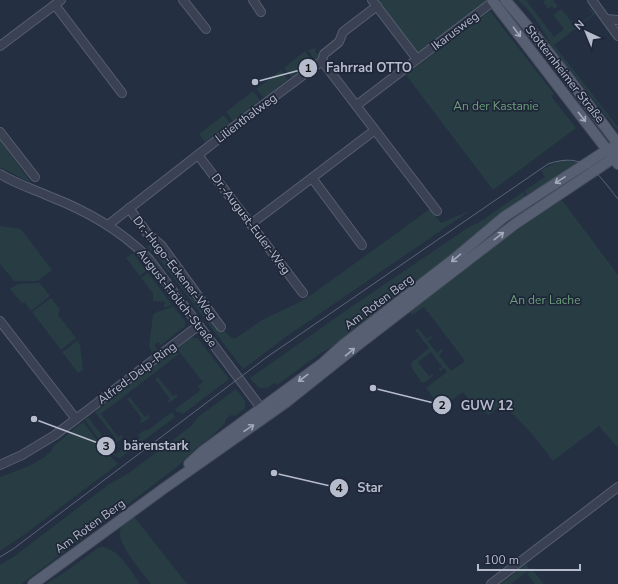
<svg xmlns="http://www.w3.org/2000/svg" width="618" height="584" viewBox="0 0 618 584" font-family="'Nunito Sans',sans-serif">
	<rect width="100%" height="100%" fill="#242f42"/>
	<g fill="#273d43">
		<polygon points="378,0 486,0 488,1 421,52 417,52"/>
		<path d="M518,0H526L554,37L564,29L553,15L561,9L572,22L571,23L574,28L593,14L588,8L589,7L595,14L554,45L618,127V131L550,44C543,27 531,12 518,0Z"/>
		<polygon points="545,0 553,0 558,6 554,9 552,6 548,9 543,2"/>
		<polygon points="490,11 554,94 551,96 576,128 493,190 406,75"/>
		<polygon points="316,48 315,52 319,55 319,59 316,62 308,50"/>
		<polygon points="305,51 312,61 303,68 303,71 302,72 301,70 294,74 295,76 291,77 284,68"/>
		<polygon points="281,70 288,79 264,98 256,89"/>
		<polygon points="253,91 260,100 233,121 226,112 227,111"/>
		<polygon points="224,115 230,123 205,142 199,134"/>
		<polygon points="0,140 31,183 0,167"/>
		<polygon points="566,160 581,163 535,192 534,190 527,195 524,191 545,177 541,170 557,162"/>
		<polygon points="523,192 525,196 518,201 519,202 337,344 321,353 277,385 275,383 267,388 259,388 250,378 351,307 469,227 478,223"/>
		<polygon points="562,200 618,275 618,448 599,426 553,461 533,435 503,404 489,415 473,405 463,392 444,406 439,406 426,388 447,372 444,368 440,371 439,369 442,367 431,352 418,362 429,376 433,374 434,375 427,381 422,383 411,367 412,362 429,348 415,330 418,328 427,339 431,336 432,338 428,341 437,353 442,349 443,351 439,355 451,371 465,361 424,307 412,315 410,312 517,230"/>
		<polygon points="430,209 441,223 471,210 290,334 243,369 156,255 147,247 153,241 218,329 221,328 232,338 236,338 262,320 304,300"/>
		<polygon points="0,226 21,229 52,270 37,281 14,281 0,264"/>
		<polygon points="133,253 146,271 140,276 126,258"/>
		<polygon points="148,273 172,305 164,308 165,302 153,301 153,293 141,278"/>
		<polygon points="40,283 50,296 31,311 24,302 22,303 10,289 18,284"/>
		<polygon points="51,298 60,309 58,315 76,338 61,350 32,312"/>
		<path d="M173,306L185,321V326L161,345L158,342L154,345L157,349L152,352L149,346L153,315C158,310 166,310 173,306Z"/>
		<polygon points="191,338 197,338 199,340 229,379 183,414 181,412 177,412 175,409 201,390 198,386 203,382 177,349"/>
		<polygon points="77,341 80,345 83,370 78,373 62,352"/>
		<polygon points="175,350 179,354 101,414 118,437 122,435 122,438 118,442 115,441 116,439 95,412"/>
		<polygon points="158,377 173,396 177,394 177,397 170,402 166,402 170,399 155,379"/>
		<polygon points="236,389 245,401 245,408 235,416 231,415 225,420 225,423 212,436 195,449 178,466 85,537 21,584 0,584 0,565 16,555 108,485 129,473 190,427 198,417"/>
		<polygon points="130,397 145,417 149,414 149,418 142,423 139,422 142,419 127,399"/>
		<path d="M172,412L175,417L120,458C108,456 93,430 85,420L88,417L116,454L140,437L138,435L146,429L147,431Z"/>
		<path d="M84,423L105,451L118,464L25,534L0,551V477C14,472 48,461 54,446L80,424Z"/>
		<path d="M131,516L135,518L187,584H151C143,573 117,544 120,531C121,525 127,520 131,516Z"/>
		<path d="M102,547C119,549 131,571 140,584H46L65,572L98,548Z"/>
		<polygon points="526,564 529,569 531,568 544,584 535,584 527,574 529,573 528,571 511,584 501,584"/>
	</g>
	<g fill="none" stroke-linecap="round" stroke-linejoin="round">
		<defs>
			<g id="minor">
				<polyline points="183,0 206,29"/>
				<polyline points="253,0 261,12"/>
				<polyline points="372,0 417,59"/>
				<polyline points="592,0 618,36"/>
				<polyline points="55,5 122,93"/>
				<polyline points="606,19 618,20"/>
				<polyline points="0,46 61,0"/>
				<polyline points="322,61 437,211"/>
				<polyline points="357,105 495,0"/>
				<polyline points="0,132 35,177"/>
				<polyline points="198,155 303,293"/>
				<path d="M0,174C16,184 33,189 51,197C87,211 122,231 149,259L264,412"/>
				<polyline points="312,178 362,245"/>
				<polyline points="129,208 147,233 161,245 221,327"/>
				<polyline points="251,224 375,130"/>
				<polyline points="108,225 235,126 322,61 324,54 339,42 343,32 377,6"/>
				<polyline points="0,321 76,419"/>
				<polyline points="0,465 22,455 55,435 198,326"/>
				<polyline points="491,584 618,487"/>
			</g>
			<g id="major">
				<polyline points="492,0 618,164"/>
				<path d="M505,0C546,46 581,95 618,144"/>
				<polyline points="189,464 203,451 323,363 343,345 454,259 504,217 607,150 618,145"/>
				<polyline points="33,584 163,489 285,403 359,344 515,224 618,155"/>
			</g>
		</defs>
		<use href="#minor" stroke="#575f6f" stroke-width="10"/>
		<use href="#major" stroke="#434a5b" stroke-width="12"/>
		<use href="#minor" stroke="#394152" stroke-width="8"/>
		<use href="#major" stroke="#576072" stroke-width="10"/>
		<path stroke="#5b6479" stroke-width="1" d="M0,557L13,549L267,357L548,164C585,151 597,173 618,199"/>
	</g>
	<defs><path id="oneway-shaft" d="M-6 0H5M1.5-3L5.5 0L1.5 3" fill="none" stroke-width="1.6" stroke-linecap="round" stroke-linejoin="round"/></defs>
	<g stroke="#a3aaba">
		<use href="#oneway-shaft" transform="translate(517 32) rotate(53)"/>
		<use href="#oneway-shaft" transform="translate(582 117) rotate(52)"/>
		<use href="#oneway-shaft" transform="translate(560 180) rotate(148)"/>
		<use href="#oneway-shaft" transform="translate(499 236) rotate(-38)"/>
		<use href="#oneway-shaft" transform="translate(456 258) rotate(140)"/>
		<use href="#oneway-shaft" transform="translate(350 352) rotate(-40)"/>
		<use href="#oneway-shaft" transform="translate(303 378) rotate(143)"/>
		<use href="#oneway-shaft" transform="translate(249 428) rotate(-34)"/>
	</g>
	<g text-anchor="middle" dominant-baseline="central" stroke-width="3.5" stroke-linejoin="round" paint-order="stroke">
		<g font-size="12" fill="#b6bccc" stroke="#1e2637">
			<text transform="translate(455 31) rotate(-37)">Ikarusweg</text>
			<text transform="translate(565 74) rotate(52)">Stotternheimer Straße</text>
			<text transform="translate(246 118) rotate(-37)">Lilienthalweg</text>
			<text transform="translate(251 224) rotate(53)">Dr.-August-Euler-Weg</text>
			<text transform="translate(175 268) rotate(52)">Dr.-Hugo-Eckener-Weg</text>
			<text transform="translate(177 298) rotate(52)">August-Frölich-Straße</text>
			<text transform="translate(379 302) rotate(-37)">Am Roten Berg</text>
			<text transform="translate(137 373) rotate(-37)">Alfred-Delp-Ring</text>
			<text transform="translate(90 526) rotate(-36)">Am Roten Berg</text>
		</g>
		<g font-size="12" fill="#6c9e7c" stroke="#1e2637">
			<text x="496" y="106">An der Kastanie</text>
			<text x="545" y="300">An der Lache</text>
		</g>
	</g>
	<path fill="none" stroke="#b6bccc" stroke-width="1.5" d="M255 82L308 68M373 388L442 405M34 419L106 446M274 473L339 488"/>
	<g fill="#b6bccc" stroke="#1e2637" stroke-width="1.5">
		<circle cx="255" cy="82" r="4"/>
		<circle cx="373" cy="388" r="4"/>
		<circle cx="34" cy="419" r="4"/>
		<circle cx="274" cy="473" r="4"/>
		<circle cx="308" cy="68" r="10"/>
		<circle cx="442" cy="405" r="10"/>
		<circle cx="106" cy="446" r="10"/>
		<circle cx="339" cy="488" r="10"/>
	</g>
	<g font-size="12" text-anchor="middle" font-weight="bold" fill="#111">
		<text x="308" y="72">1</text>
		<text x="442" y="409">2</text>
		<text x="106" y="450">3</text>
		<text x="339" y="492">4</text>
	</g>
	<g font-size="13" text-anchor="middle" font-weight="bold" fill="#b6bccc" stroke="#1e2637" stroke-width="3.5" stroke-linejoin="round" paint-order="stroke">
		<text x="369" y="72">Fahrrad OTTO</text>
		<text x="487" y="410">GUW 12</text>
		<text x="156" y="450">bärenstark</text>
		<text x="370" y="492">Star</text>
	</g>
	<g transform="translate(586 32) rotate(316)" stroke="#1e2637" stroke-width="3" paint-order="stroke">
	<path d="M0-3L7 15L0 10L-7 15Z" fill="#b6bccc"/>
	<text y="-6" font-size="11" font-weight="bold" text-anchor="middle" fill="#b6bccc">N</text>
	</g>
	<path d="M478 564v6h102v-6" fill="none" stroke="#b6bccc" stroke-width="2"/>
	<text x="484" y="564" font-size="12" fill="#b6bccc" stroke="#1e2637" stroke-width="3" paint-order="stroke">100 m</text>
</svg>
